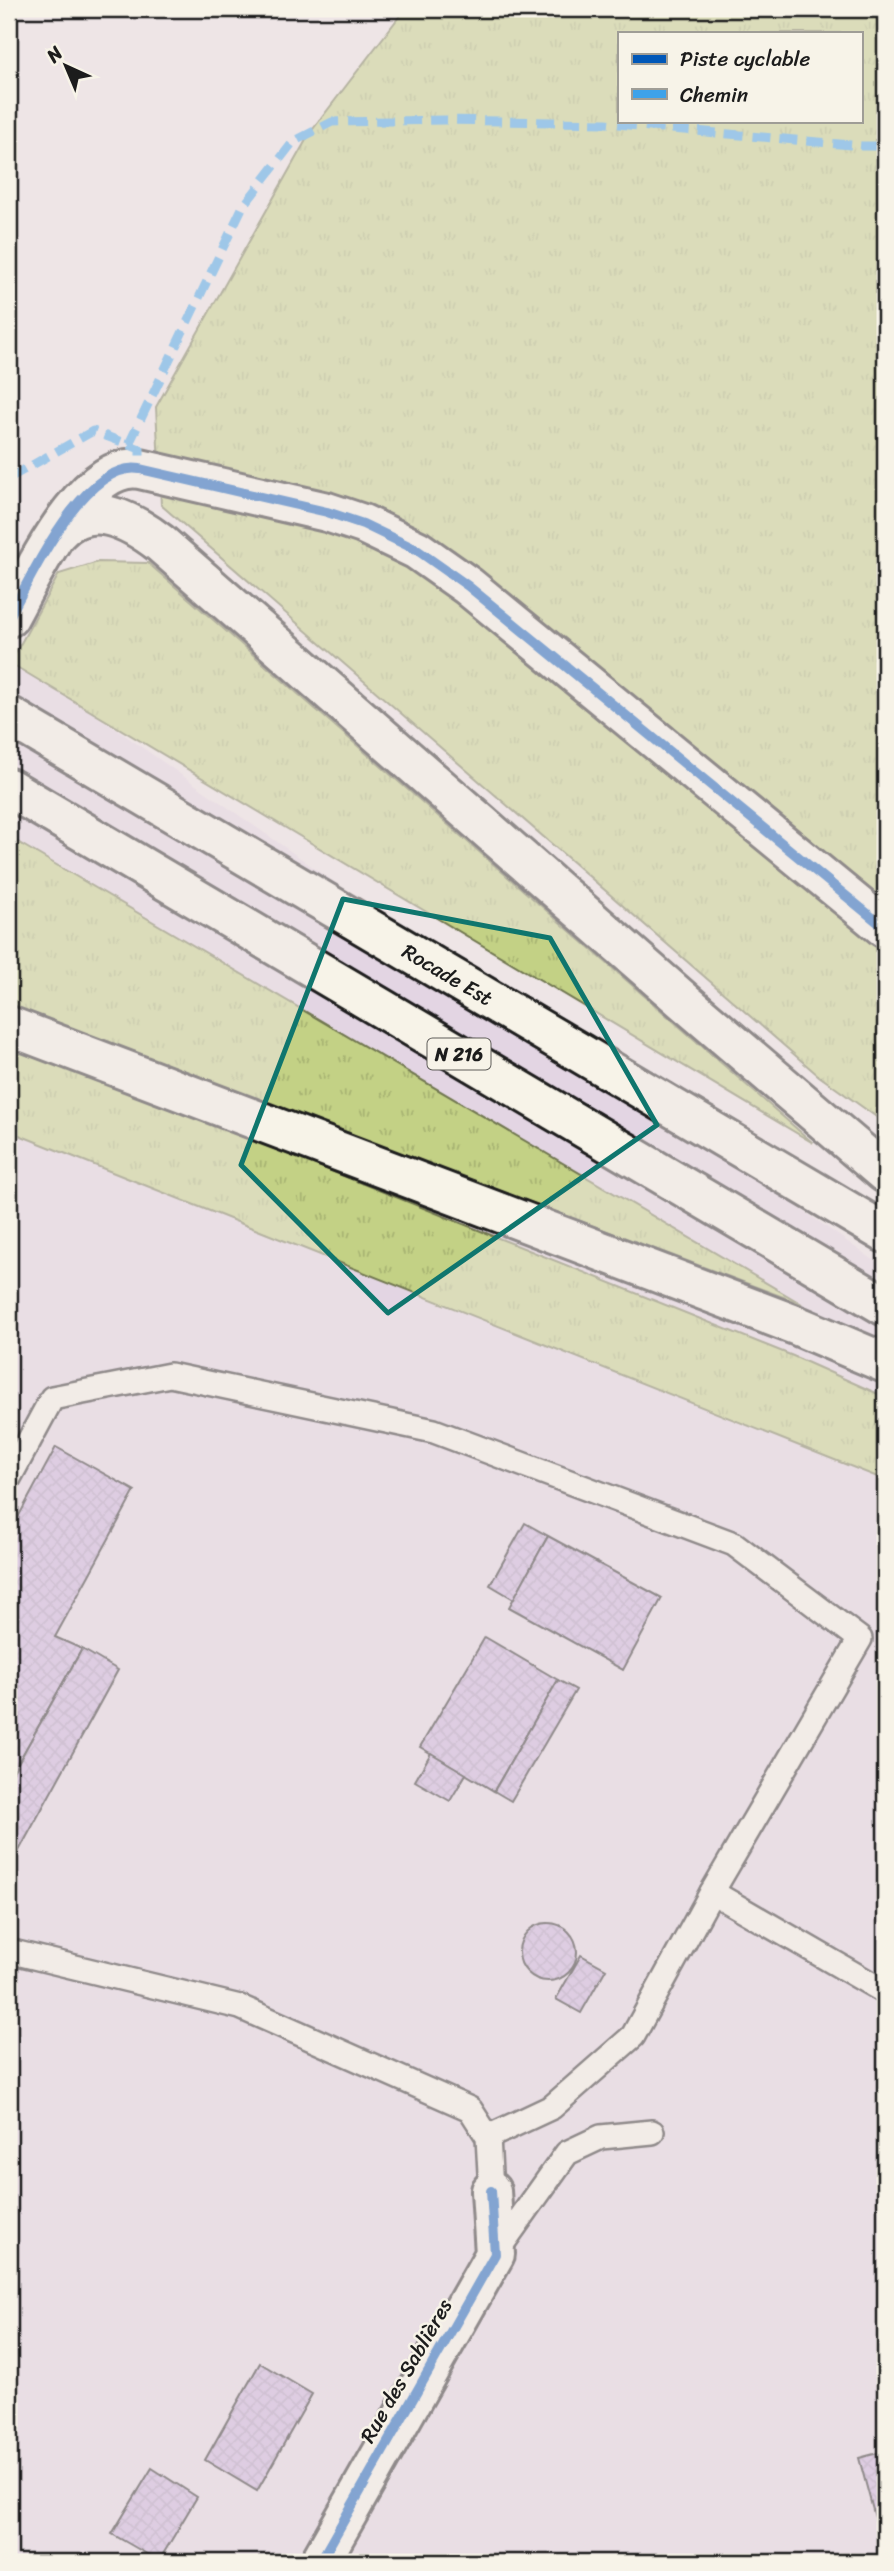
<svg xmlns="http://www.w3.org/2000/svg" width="894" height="2571" viewBox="0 0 894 2571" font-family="Sriracha,sans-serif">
	<defs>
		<pattern id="grass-tufts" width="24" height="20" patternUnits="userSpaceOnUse" patternTransform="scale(1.75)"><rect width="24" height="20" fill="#c3d185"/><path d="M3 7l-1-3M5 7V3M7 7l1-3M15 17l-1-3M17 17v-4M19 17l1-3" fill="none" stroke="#a7b372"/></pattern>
		<pattern id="building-cross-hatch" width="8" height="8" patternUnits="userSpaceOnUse" patternTransform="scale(1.75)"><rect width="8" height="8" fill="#c9afdd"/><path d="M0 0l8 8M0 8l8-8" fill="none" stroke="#ac96bd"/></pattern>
	</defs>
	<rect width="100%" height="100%" fill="#eee5e6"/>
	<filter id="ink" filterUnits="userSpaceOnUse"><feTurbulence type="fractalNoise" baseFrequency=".0143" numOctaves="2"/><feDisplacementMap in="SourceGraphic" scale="14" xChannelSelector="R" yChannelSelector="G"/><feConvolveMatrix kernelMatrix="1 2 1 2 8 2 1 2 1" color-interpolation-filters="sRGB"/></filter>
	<g filter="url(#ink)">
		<polygon fill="#e3d5e3" points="9,654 885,1268 885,2562 9,2562"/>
		<g fill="url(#grass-tufts)" stroke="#707650" stroke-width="2" fill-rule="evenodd">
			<path d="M405,9H885V1123L819,1076L161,505L156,407L310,133ZM619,33H861V121H619Z"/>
			<polygon points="98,562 148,563 813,1143 10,663 59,574"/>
			<polygon points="9,837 802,1304 9,1007"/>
			<polygon points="9,1042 793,1356 885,1397 885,1480 9,1131"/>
		</g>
		<g fill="url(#building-cross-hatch)" stroke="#1c1c1c" stroke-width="2">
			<polygon points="56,1447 135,1491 55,1637 82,1649 9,1779 9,1534"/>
			<polygon points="525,1523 548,1536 514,1599 490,1585"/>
			<polygon points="548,1536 662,1598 623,1670 509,1607"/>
			<polygon points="485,1637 558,1680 494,1791 420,1747"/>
			<polygon points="82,1649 118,1670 9,1869 9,1779"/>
			<polygon points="558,1680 576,1690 511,1801 494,1791"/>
			<polygon points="431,1753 466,1774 450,1801 415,1781"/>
			<circle cx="548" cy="1952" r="29"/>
			<polygon points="581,1955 606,1969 581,2013 556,1999"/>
			<polygon points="260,2363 312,2394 257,2491 205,2460"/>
			<polygon points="885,2451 885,2555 859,2458"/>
			<polygon points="152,2468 197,2497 159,2561 112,2534"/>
		</g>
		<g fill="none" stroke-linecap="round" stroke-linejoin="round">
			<defs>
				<g id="service">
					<polyline points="9,1478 52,1398 170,1375 434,1431 734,1544 860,1639 712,1892 633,2036 552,2107 488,2137"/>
					<polyline points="712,1892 885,1992"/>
					<polyline points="9,1951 240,2007 470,2109 488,2137 491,2191"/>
					<polyline points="495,2254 567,2153 601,2137 652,2132"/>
				</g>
				<g id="minor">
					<path d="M9,617C32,576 84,460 140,469L327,512L363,524L417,550L468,586L885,928"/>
					<polyline points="320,2562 495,2254 491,2191"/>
				</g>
				<g id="trunk">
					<path d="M58,532C89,498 130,520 160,543L686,1003L885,1173"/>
					<path id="s1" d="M9,716L885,1233"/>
					<polyline points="9,788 885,1306"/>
					<polyline points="9,1026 798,1326 885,1363"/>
				</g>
			</defs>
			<use href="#service" stroke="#1c1c1c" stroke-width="28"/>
			<use href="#minor" stroke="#1c1c1c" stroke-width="44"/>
			<use href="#trunk" stroke="#1c1c1c" stroke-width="44"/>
			<use href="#service" stroke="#f7f3e8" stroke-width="23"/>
			<use href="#minor" stroke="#f7f3e8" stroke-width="38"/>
			<use href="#trunk" stroke="#f7f3e8" stroke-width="38"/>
			<g stroke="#3da2ea" stroke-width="9" stroke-dasharray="18 9" stroke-linecap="butt">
				<polyline points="129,444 242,208 293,142 332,122 445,120 606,123 862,146 885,146"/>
				<polyline points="9,478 93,431 140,449 140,469"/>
			</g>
			<defs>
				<g id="cycleway">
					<path d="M9,617C32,576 84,460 140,469L327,512L363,524L417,550L468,586L885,928"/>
					<polyline points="320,2562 495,2254 491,2191"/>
				</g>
			</defs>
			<use href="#cycleway" stroke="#f7f3e8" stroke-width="15"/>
			<use href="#cycleway" stroke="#0057b8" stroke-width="10"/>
		</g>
	</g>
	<path d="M0 0H894V2571H0ZM343,899L550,938L657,1125L388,1313L241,1165Z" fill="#eee5e6" fill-opacity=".55" fill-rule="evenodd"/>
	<path fill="none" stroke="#0f766e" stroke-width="5" stroke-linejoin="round" d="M343,899L550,938L657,1125L388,1313L241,1165Z"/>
	<g text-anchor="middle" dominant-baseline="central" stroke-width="5" stroke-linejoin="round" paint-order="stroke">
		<rect fill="#f7f3e8" stroke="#5e5c59" stroke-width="2" x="427.5" y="1038.5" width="63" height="31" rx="5"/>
		<g font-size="19" font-weight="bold" fill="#1c1c1c">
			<text x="459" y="1054">N 216</text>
		</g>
		<g font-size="21" fill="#1c1c1c" stroke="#f7f3e8">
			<text stroke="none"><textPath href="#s1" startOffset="509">Rocade Est</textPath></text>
			<text transform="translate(406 2371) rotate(-60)">Rue des Sablières</text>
		</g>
	</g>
	<rect width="894" height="2571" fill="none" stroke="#f7f3e8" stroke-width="35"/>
	<rect x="18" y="18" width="859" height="2536" fill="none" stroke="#1c1c1c" stroke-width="2.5" filter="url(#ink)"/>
	<rect x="618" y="32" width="245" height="91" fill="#f7f3e8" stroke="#9f9d96" stroke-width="2"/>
	<rect x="632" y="54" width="35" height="10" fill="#0057b8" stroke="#9f9d96" stroke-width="2"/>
	<text x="680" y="66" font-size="21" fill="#1c1c1c">Piste cyclable</text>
	<rect x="632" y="89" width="35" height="10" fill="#3da2ea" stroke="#9f9d96" stroke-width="2"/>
	<text x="680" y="102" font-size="21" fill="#1c1c1c">Chemin</text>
	<g transform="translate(66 66) rotate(316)" stroke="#f7f3e8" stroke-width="5" paint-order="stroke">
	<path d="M0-5L12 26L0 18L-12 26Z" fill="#1c1c1c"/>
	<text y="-10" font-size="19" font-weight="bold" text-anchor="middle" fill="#1c1c1c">N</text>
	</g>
</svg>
